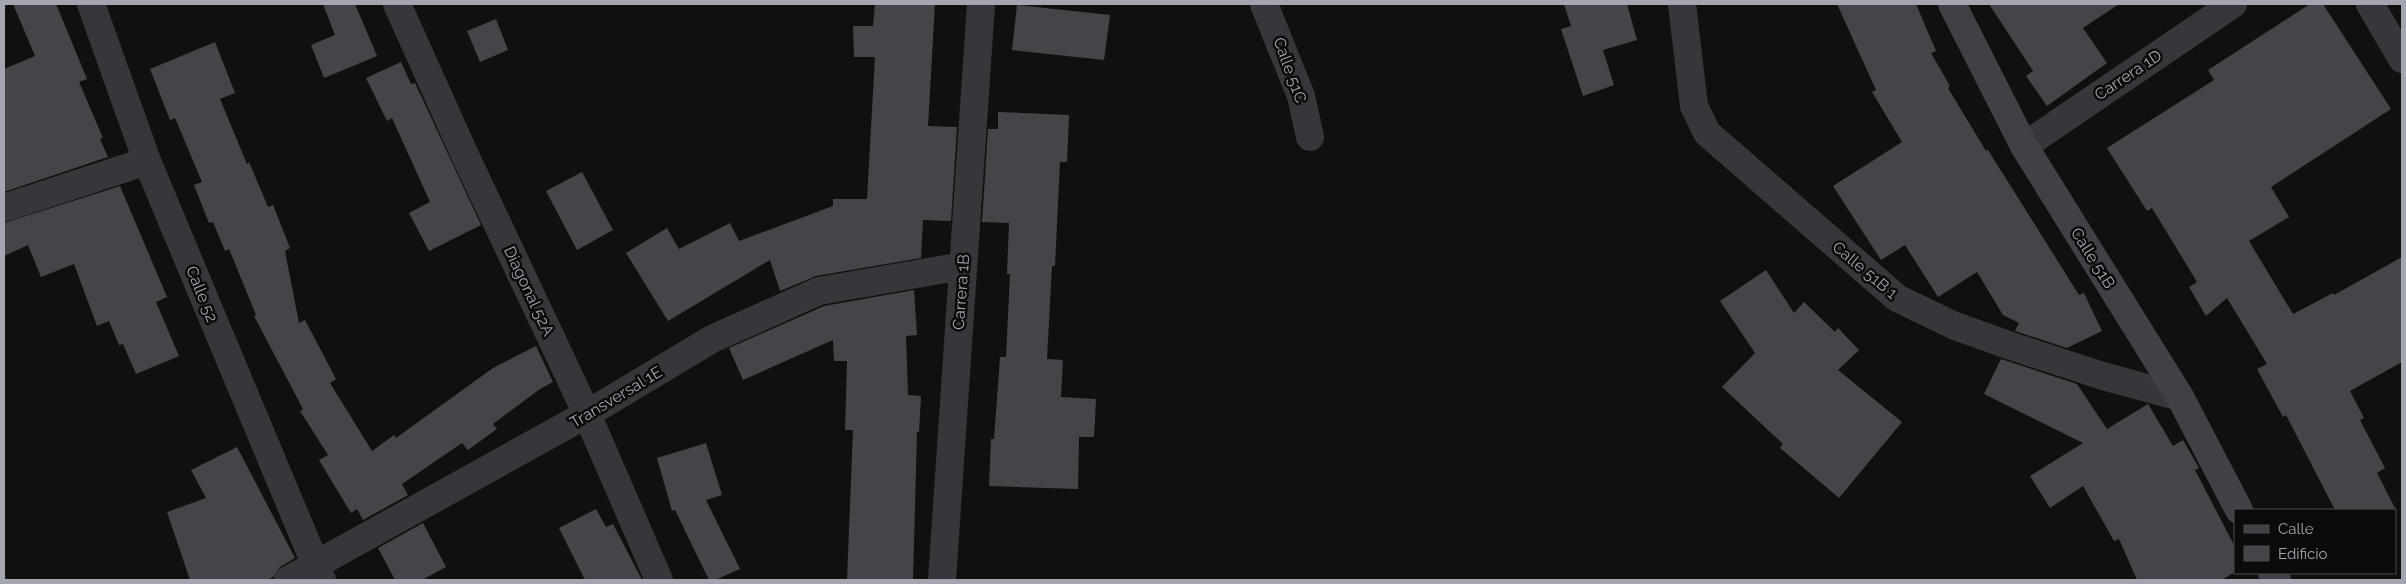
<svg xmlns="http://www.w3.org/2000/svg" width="2406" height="584" viewBox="0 0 2406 584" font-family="Raleway,sans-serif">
	<rect width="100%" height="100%" fill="#111011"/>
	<g fill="#454549">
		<polygon points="13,4 56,4 87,79 79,82 103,138 100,139 108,157 4,192 4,69 35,56"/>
		<polygon points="323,4 355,4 377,56 324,78 311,45 335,35"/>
		<polygon points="875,4 935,4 928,126 957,127 951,221 923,220 921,258 816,276 780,291 770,260 668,321 626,253 667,228 679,249 730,223 739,241 833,206 833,199 867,199 875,57 854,57 853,26 873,26"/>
		<polygon points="1564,4 1627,4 1637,40 1603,50 1614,85 1583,96 1561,29 1571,26"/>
		<polygon points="1837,4 1916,4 1936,51 1931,53 1950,86 1948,88 1986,151 1988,150 2079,295 2084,293 2102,331 2067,348 2015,331 2019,323 2003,315 1977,272 1938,297 1905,245 1881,260 1833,186 1902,142 1872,92 1876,90"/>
		<polygon points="1989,4 2119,4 2083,28 2107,63 2047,106 2026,76 2033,71"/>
		<polygon points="2310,4 2323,4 2391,109 2271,187 2289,217 2249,241 2293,314 2333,293 2334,295 2402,257 2402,362 2350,391 2364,418 2360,420 2385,468 2377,473 2396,510 2335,510 2286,415 2283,417 2257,369 2267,364 2227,298 2206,316 2189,287 2197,282 2152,208 2147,211 2107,148 2214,80 2208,70"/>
		<polygon points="1017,5 1110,15 1104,60 1012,50"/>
		<polygon points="496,19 508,50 480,62 467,31"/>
		<polygon points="215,42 235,93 220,99 247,164 249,162 268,207 273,205 290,248 285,251 299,323 305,320 336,379 330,383 372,451 394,435 396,438 493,368 536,346 553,382 540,389 493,424 497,429 468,450 462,443 402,484 408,495 363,520 357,509 351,513 319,460 328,455 300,411 303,409 254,316 256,315 229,249 225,251 213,222 209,223 194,185 202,182 175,118 170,120 150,69"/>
		<polygon points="401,62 411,84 415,83 481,225 429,251 409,213 430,202 392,118 387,121 366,78"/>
		<polygon points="998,112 1069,115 1067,162 1060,162 1055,266 1052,266 1047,359 1063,360 1061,397 1096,399 1094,437 1079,437 1078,489 989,486 991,439 994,439 1000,357 1006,357 1010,274 1007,274 1009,223 982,222 988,129 998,129"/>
		<polygon points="582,172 613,230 577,250 546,191"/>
		<polygon points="120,186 167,297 156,302 179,356 136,374 123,344 119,345 109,321 97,326 74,264 41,277 28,245 4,256 4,223"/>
		<polygon points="1766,270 1794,313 1804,302 1835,332 1838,328 1859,350 1838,370 1902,422 1839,498 1780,448 1783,444 1722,387 1755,353 1720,301"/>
		<polygon points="914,290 917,335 906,336 908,395 921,396 919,432 917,432 913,580 847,580 853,430 845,430 847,361 834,361 833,340 743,380 729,348 824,306"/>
		<polygon points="2001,359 2077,384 2107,429 2148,404 2173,446 2183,440 2199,468 2195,470 2235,547 2235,572 2222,580 2137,580 2119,539 2114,541 2083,486 2050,508 2030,476 2083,443 1984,394"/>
		<polygon points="706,443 722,495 706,500 740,569 715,580 709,580 675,510 672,511 657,458"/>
		<polygon points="237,447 295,558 280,567 273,577 267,580 190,580 167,512 206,498 191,470"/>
		<polygon points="596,509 606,527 613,524 642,580 585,580 559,528"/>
		<polygon points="423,523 446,567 422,580 395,580 378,548"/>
	</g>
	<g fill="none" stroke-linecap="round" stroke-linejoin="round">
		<g stroke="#37373b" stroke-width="28">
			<polyline points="91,4 147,161 322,580"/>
			<polyline points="397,4 464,153 587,414 659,580"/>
			<polyline points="1264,4 1301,96 1310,137"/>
			<polyline points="1682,4 1694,106 1707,133 1897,298 1955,326 2014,347 2103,376 2180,397"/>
			<polyline points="2370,4 2402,59"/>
			<polyline points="2024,146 2233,4"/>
			<polyline points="4,208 147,161"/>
			<polyline points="288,580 587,414 712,339 819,291 963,266"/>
			<polyline points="942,580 981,4"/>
		</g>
		<g stroke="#404046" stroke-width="28">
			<polyline points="1952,4 2024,146 2180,397 2239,510"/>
			<polyline points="2272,573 2277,580"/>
		</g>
	</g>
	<g text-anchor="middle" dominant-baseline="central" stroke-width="5" stroke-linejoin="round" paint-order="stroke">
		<g font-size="16" fill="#a3a5b0" stroke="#0c0b0c">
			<text transform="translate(1290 70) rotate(70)">Calle 51C</text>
			<text transform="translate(2128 75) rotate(-34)">Carrera 1D</text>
			<text transform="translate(2093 258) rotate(58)">Calle 51B</text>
			<text transform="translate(1865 270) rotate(40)">Calle 51B 1</text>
			<text transform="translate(529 291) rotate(65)">Diagonal 52A</text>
			<text transform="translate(961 292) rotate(-86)">Carrera 1B</text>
			<text transform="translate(202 294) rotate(68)">Calle 52</text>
			<text transform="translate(616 397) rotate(-31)">Transversal 1E</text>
		</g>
	</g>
	<rect width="2406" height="584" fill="none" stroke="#a3a5b0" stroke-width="10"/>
	<rect x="2234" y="509" width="162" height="65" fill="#0c0b0c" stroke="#48494e"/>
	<rect x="2244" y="525" width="25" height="8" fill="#404046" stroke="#48494e"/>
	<text x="2278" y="534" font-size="15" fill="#a3a5b0">Calle</text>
	<rect x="2244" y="546" width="25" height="15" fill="#454549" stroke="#48494e"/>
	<text x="2278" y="559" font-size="15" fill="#a3a5b0">Edificio</text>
</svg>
